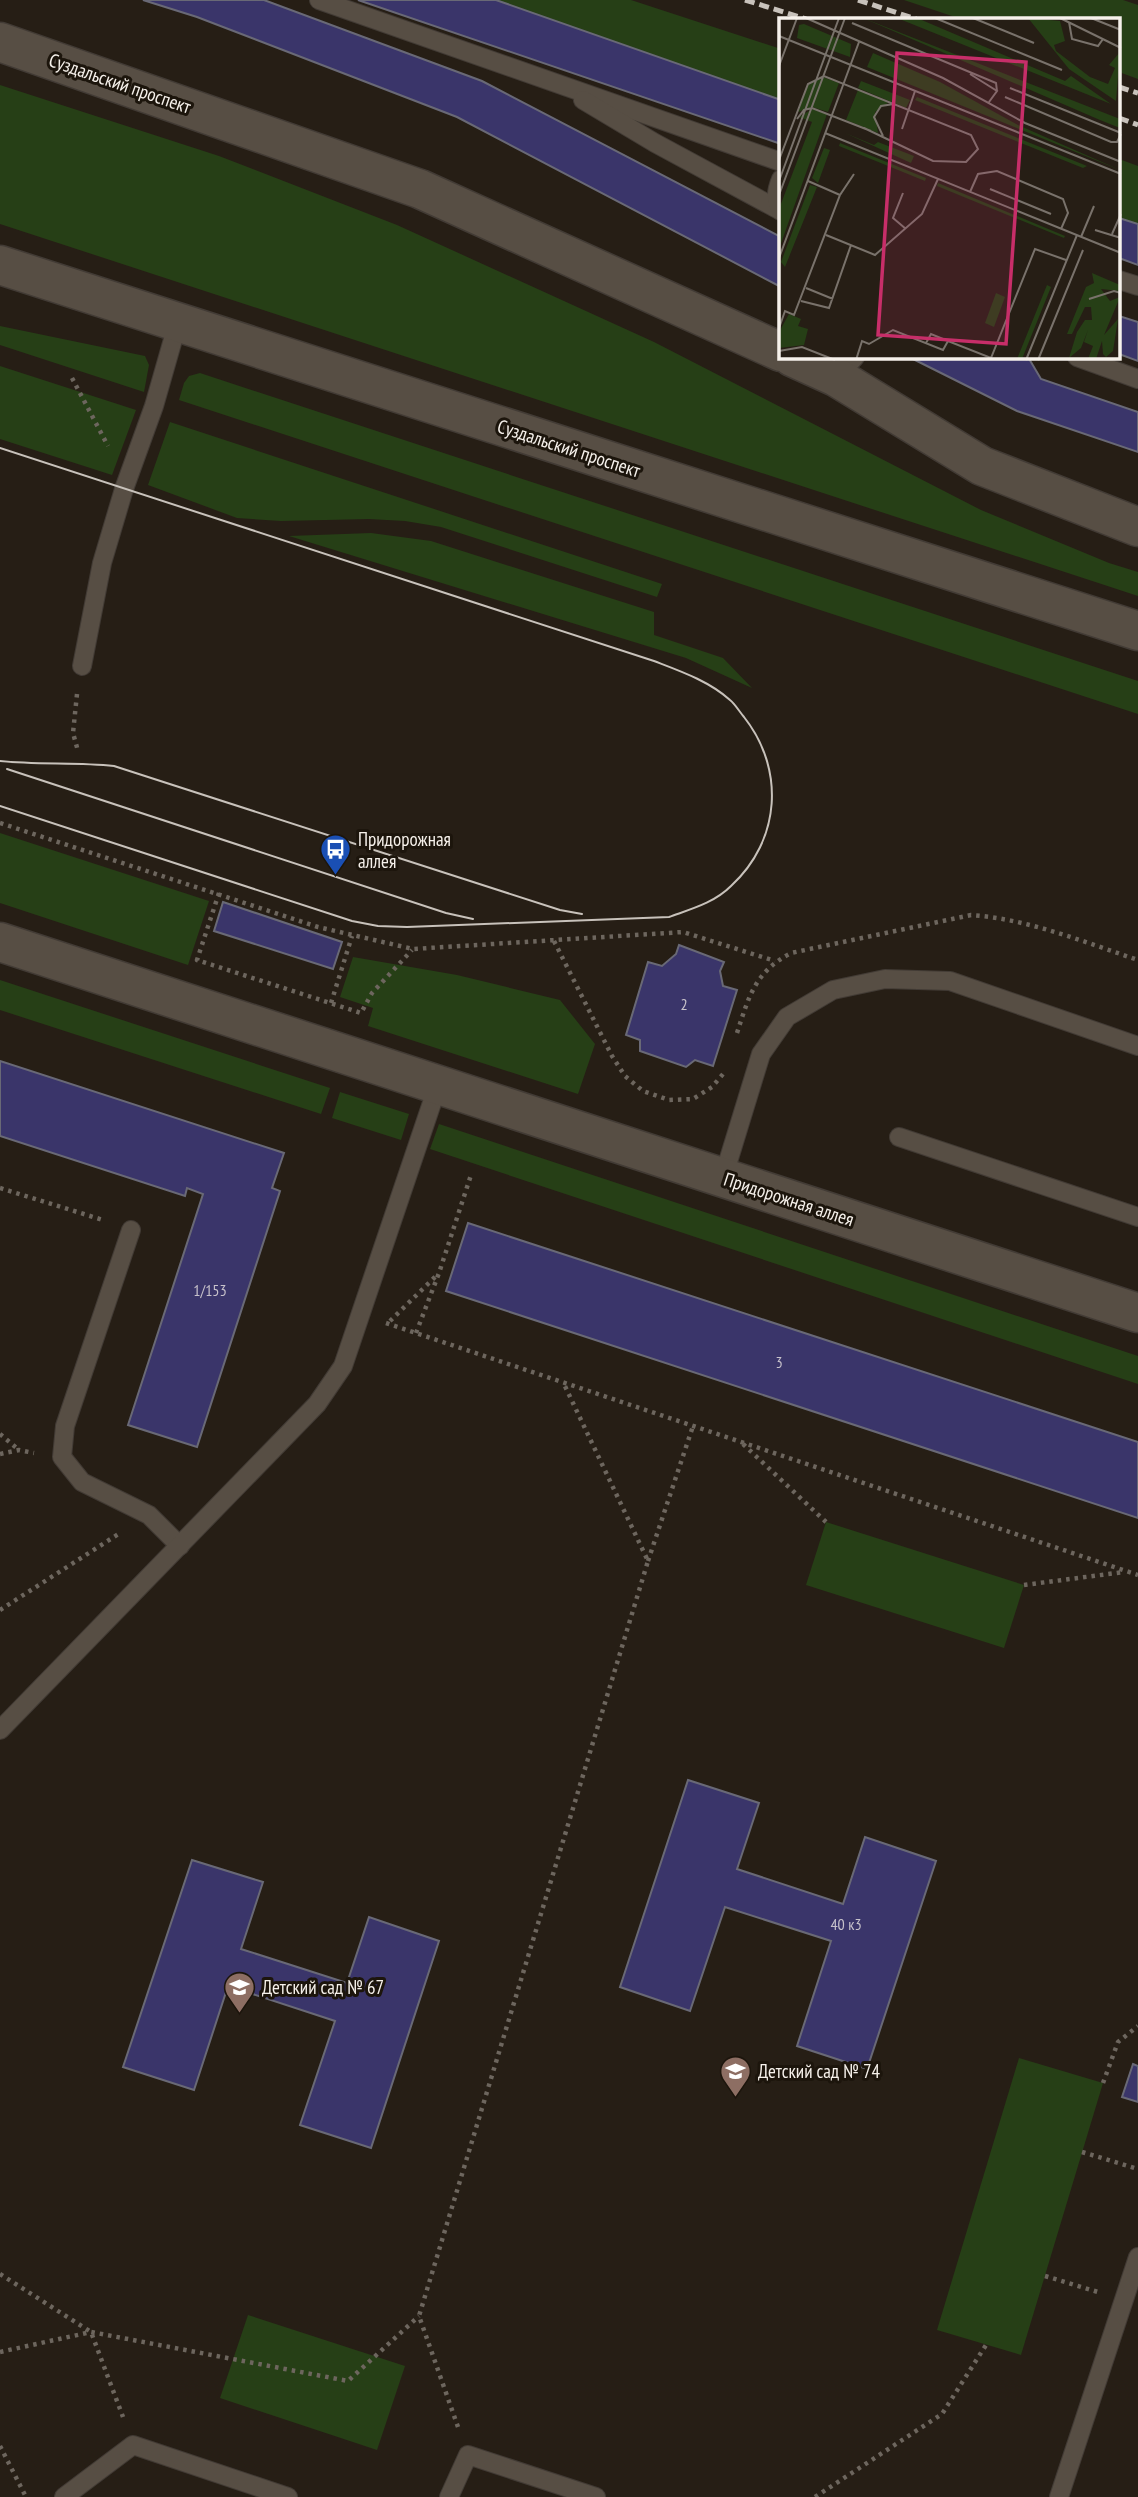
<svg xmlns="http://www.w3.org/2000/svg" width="1138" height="2497" viewBox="0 0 1138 2497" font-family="'PT Sans Narrow',sans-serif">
	<rect width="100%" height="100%" fill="#261e15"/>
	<g fill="#263f16">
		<polygon points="496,0 631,0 781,49 781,100"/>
		<polygon points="904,0 1123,0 1138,5 1138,79 1119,72 1119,19 961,19"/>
		<polygon points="0,85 219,156 397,225 654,342 981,510 1109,563 1138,572 1138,596 0,224"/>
		<polygon points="1119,159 1138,166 1138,224 1119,218"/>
		<polygon points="0,326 145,356 149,365 144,392 0,345"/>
		<polygon points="0,366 136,410 112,475 0,439"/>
		<polygon points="200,373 1138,681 1138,714 179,400 184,383 189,376"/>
		<polygon points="170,422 662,584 657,597 441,527 405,521 369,519 281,521 237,518 148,485"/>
		<polygon points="371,533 431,541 654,612 654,635 723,658 752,688 686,658 289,536"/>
		<polygon points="0,833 209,901 188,965 0,903"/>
		<polygon points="353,957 457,975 560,1000 595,1044 578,1094 368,1026 373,1008 340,997"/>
		<polygon points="0,980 330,1088 321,1114 0,1010"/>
		<polygon points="340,1092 409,1114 401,1140 332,1118"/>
		<polygon points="439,1124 1138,1356 1138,1384 430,1149"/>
		<polygon points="826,1522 1024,1585 1004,1648 806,1585"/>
		<polygon points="1019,2058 1103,2083 1021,2355 937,2330"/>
		<polygon points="248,2315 405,2366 377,2450 220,2398"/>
	</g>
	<g fill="#3a356a" stroke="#696976" stroke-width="2">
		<polygon points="143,0 264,0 482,81 781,237 781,287 457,117 197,17"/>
		<polygon points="358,0 496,0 781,100 781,144"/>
		<polygon points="1119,218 1138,224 1138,265 1119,258"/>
		<polygon points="1119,316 1138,322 1138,361 1119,354"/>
		<polygon points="909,357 1028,357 1041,379 1138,412 1138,452 1017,411"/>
		<polygon points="223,902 342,942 333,969 214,931"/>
		<polygon points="679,945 724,962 720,971 723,986 737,990 713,1066 695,1060 686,1067 640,1051 640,1040 626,1035 648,962 662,966 676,954"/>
		<polygon points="0,1061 284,1153 272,1188 280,1191 197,1447 128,1425 203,1194 187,1188 185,1196 0,1136"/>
		<polygon points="468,1223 1138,1442 1138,1518 446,1291"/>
		<polygon points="688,1780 759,1803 737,1869 843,1904 865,1837 936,1861 867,2069 797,2046 831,1941 725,1907 690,2011 620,1987"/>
		<polygon points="192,1860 263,1882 241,1949 347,1983 369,1917 439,1941 371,2148 300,2125 335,2021 228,1986 194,2090 123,2067"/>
		<polygon points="1133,2064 1138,2066 1138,2102 1122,2097"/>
	</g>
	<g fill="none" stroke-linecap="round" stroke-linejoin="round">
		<defs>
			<g id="service">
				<polyline points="319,0 781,162"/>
				<polyline points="583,100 655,143 781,211"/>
				<path d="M781,211C775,199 776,191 781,179"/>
				<polyline points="1119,280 1138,286"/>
				<polyline points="1077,357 1138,379"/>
				<polyline points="836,377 855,357"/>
				<polyline points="82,666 102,563 124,489 154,406 178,322"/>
				<polyline points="899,1137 1138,1217"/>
				<polyline points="723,1178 761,1054 787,1017 833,990 885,979 950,981 1138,1046"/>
				<polyline points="131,1230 65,1426 62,1457 82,1482 149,1515 180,1546"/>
				<polyline points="0,1730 317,1404 343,1366 438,1085"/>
				<polyline points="64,2497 133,2445 288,2497"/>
				<polyline points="449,2497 468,2455 596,2497"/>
				<polyline points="1059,2497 1138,2257"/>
			</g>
			<polyline id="tertiary" points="0,942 1138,1313"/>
			<g id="secondary">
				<polyline points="0,42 420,189 781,352"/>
				<polyline points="0,265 1138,631"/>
				<polyline points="792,357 836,377 982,466 1138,527"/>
			</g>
		</defs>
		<use href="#service" stroke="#423b35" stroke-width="20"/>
		<use href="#tertiary" stroke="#423b35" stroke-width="41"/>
		<use href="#secondary" stroke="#423b35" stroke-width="41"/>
		<g stroke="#6d665e" stroke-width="4.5" stroke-dasharray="3.5 5" stroke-linecap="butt">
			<polyline points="72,378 108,446"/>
			<polyline points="77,694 73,733 78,751"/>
			<polyline points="0,823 318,927 413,949 683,932 775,961"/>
			<polyline points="219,893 197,960 361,1013 372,993 412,950"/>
			<polyline points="554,941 612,1056 625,1076 643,1091 669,1100 693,1099 712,1087 723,1074"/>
			<polyline points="331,1003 352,936"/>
			<path d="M737,1033C749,996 755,972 791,953L971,915C1028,919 1084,942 1138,960"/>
			<polyline points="0,1188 103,1220"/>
			<polyline points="390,1321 436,1276"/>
			<polyline points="386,1323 1138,1575"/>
			<polyline points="416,1333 439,1273 471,1175"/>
			<polyline points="0,1434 19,1450"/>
			<polyline points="743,1444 826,1522"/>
			<polyline points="0,1454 19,1450 34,1453"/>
			<polyline points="648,1561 693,1426"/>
			<polyline points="1024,1585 1124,1572"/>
			<polyline points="0,1610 120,1533"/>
			<polyline points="1103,2083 1118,2042 1138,2026"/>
			<polyline points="1082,2152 1138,2169"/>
			<polyline points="0,2274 91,2332 123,2417"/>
			<polyline points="1045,2276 1098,2292"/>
			<polyline points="0,2352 91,2332 348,2381 419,2316"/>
			<polyline points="458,2427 419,2316 648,1561 563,1382"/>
			<polyline points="0,2446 26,2497"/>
			<polyline points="815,2497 942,2414 986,2345"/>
		</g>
		<use href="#service" stroke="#574e44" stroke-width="18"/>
		<use href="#tertiary" stroke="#574e44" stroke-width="38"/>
		<use href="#secondary" stroke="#574e44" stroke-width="38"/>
		<g stroke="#c8c2bb" stroke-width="2">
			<path d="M0,448L654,661C680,671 709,681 730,700C735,704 739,711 744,717C785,769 781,840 731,886C714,903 691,909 669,917L407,927L378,926L352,921L0,806"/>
			<path d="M0,761C38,765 76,762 114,766L560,910L582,914"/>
			<polyline points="7,769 446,913 473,919"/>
		</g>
		<g stroke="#c8c2bb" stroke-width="5" stroke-dasharray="10 5" stroke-linecap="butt">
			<polyline points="745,0 806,19"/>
			<polyline points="858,0 916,19"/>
			<polyline points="1119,87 1138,93"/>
			<polyline points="1119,118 1138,125"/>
		</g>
	</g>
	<defs>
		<symbol id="bus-pin" viewBox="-11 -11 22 30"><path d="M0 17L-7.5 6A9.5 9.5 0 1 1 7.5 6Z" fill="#1a4fb4" stroke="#1c150c"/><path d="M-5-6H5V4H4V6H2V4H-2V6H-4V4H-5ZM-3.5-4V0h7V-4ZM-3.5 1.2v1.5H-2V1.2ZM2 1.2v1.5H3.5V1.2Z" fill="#fff"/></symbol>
		<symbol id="school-pin" viewBox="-11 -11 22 30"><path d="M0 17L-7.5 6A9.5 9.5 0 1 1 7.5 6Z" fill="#8d6e63" stroke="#1c150c"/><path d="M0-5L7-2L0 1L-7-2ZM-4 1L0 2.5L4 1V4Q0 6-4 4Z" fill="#fff"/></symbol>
	</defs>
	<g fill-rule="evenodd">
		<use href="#bus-pin" x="318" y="832" width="35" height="47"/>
		<use href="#school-pin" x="222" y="1970" width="35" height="47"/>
		<use href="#school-pin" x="718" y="2054" width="35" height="47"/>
	</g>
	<g text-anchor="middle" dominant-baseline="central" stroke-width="6" stroke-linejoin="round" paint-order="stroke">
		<g font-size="16" fill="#c7c2cb">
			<text x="684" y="1004">2</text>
			<text x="210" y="1290">1/153</text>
			<text x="779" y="1362">3</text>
			<text x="846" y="1924">40 к3</text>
		</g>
		<g font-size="19" fill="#f6f1eb" stroke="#1c150c">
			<text transform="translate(120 83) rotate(19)">Суздальский проспект</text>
			<text transform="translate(569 448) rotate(18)">Суздальский проспект</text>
			<text transform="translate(789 1199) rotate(18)">Придорожная аллея</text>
		</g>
		<g font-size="19" fill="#f6f1eb" stroke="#1c150c" text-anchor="start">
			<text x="358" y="839">Придорожная<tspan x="358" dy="22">аллея</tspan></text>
			<text x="262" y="1987">Детский сад № 67</text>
			<text x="758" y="2071">Детский сад № 74</text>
		</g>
	</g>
	<g transform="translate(779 18)">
		<rect width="341" height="341" fill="#261e15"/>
		<path d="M84,0L341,101V110L321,102ZM118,0H138L286,63L292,58L332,86ZM249,0L281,3L286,23L275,27L277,33L311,59L329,66L336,50L330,47L341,34L337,83L290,51ZM25,6L72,26L71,39L18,20L20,7ZM94,35L161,64L239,107L341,152L88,49ZM44,59L60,65L49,94L33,89L19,94L29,67ZM82,63L131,82L127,90L79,70ZM79,72L110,84L96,94L99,115L67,102ZM138,79L308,148L304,150L136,82ZM33,91L48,96L0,231V191L33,104L20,99ZM66,115L95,127L99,124L135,138L132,145ZM61,125L147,160L146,163L60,128ZM45,130L51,132L39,165L33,160ZM159,165L286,218L285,220L158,168ZM31,167L38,169L6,249L2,244ZM313,255L341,267V273L322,271L331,283L341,279L325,317L339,301L334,333L327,339L324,336L323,323L317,341H309L314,328L305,324L309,312L302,330L290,340L298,314L306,302H313L312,289H306L293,316H288L307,269L315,265ZM268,267L272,269L243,341H238ZM217,275L226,279L215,309L206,305ZM10,296L22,301L19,308L29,311L25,327L0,330V314Z" fill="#263f16"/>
		<path fill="none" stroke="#79726b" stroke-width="2" d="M27,0L164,60L246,105L342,144M156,0L283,52M194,0L255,25M281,0L342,30M312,0L342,12M290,4L293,21L319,28L324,21M73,5L217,65L218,73M0,18L342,156M0,48L18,0M191,56L218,73L210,84M231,70L342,115M226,79L332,124H338L342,116M18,101L25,92L33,90L92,113M123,111L136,73M46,115L342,235M104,118L95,99L102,88L115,86M0,142L29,66L45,58L192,117L199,131L187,144L154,143L85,110M0,163L60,0M29,163L61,177M211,171L272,196M191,174L199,156L218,153L284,181L289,195L282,211M124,175L114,200L127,211M0,177L66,0M316,212L342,220M333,216L342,196M47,217L96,237L143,196L159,161M302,219L315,188M0,240L80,24M27,270L54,281M310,281L335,273L342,275M22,283L50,290L72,227M0,310L6,293L15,297L61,177L75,156M147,325L152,316L169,323M0,333L23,329L56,342M77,342L83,323L90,326L114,312L164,332L169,323L212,340L256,231L287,242M247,342L298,217M259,342L304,232"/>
		<path fill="#c72e69" fill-opacity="0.15" stroke="#c72e69" stroke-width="3.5" d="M118,35L247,44L227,326L99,317Z"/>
		<rect width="341" height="341" fill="none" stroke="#f6f1eb" stroke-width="3.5"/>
	</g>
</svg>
